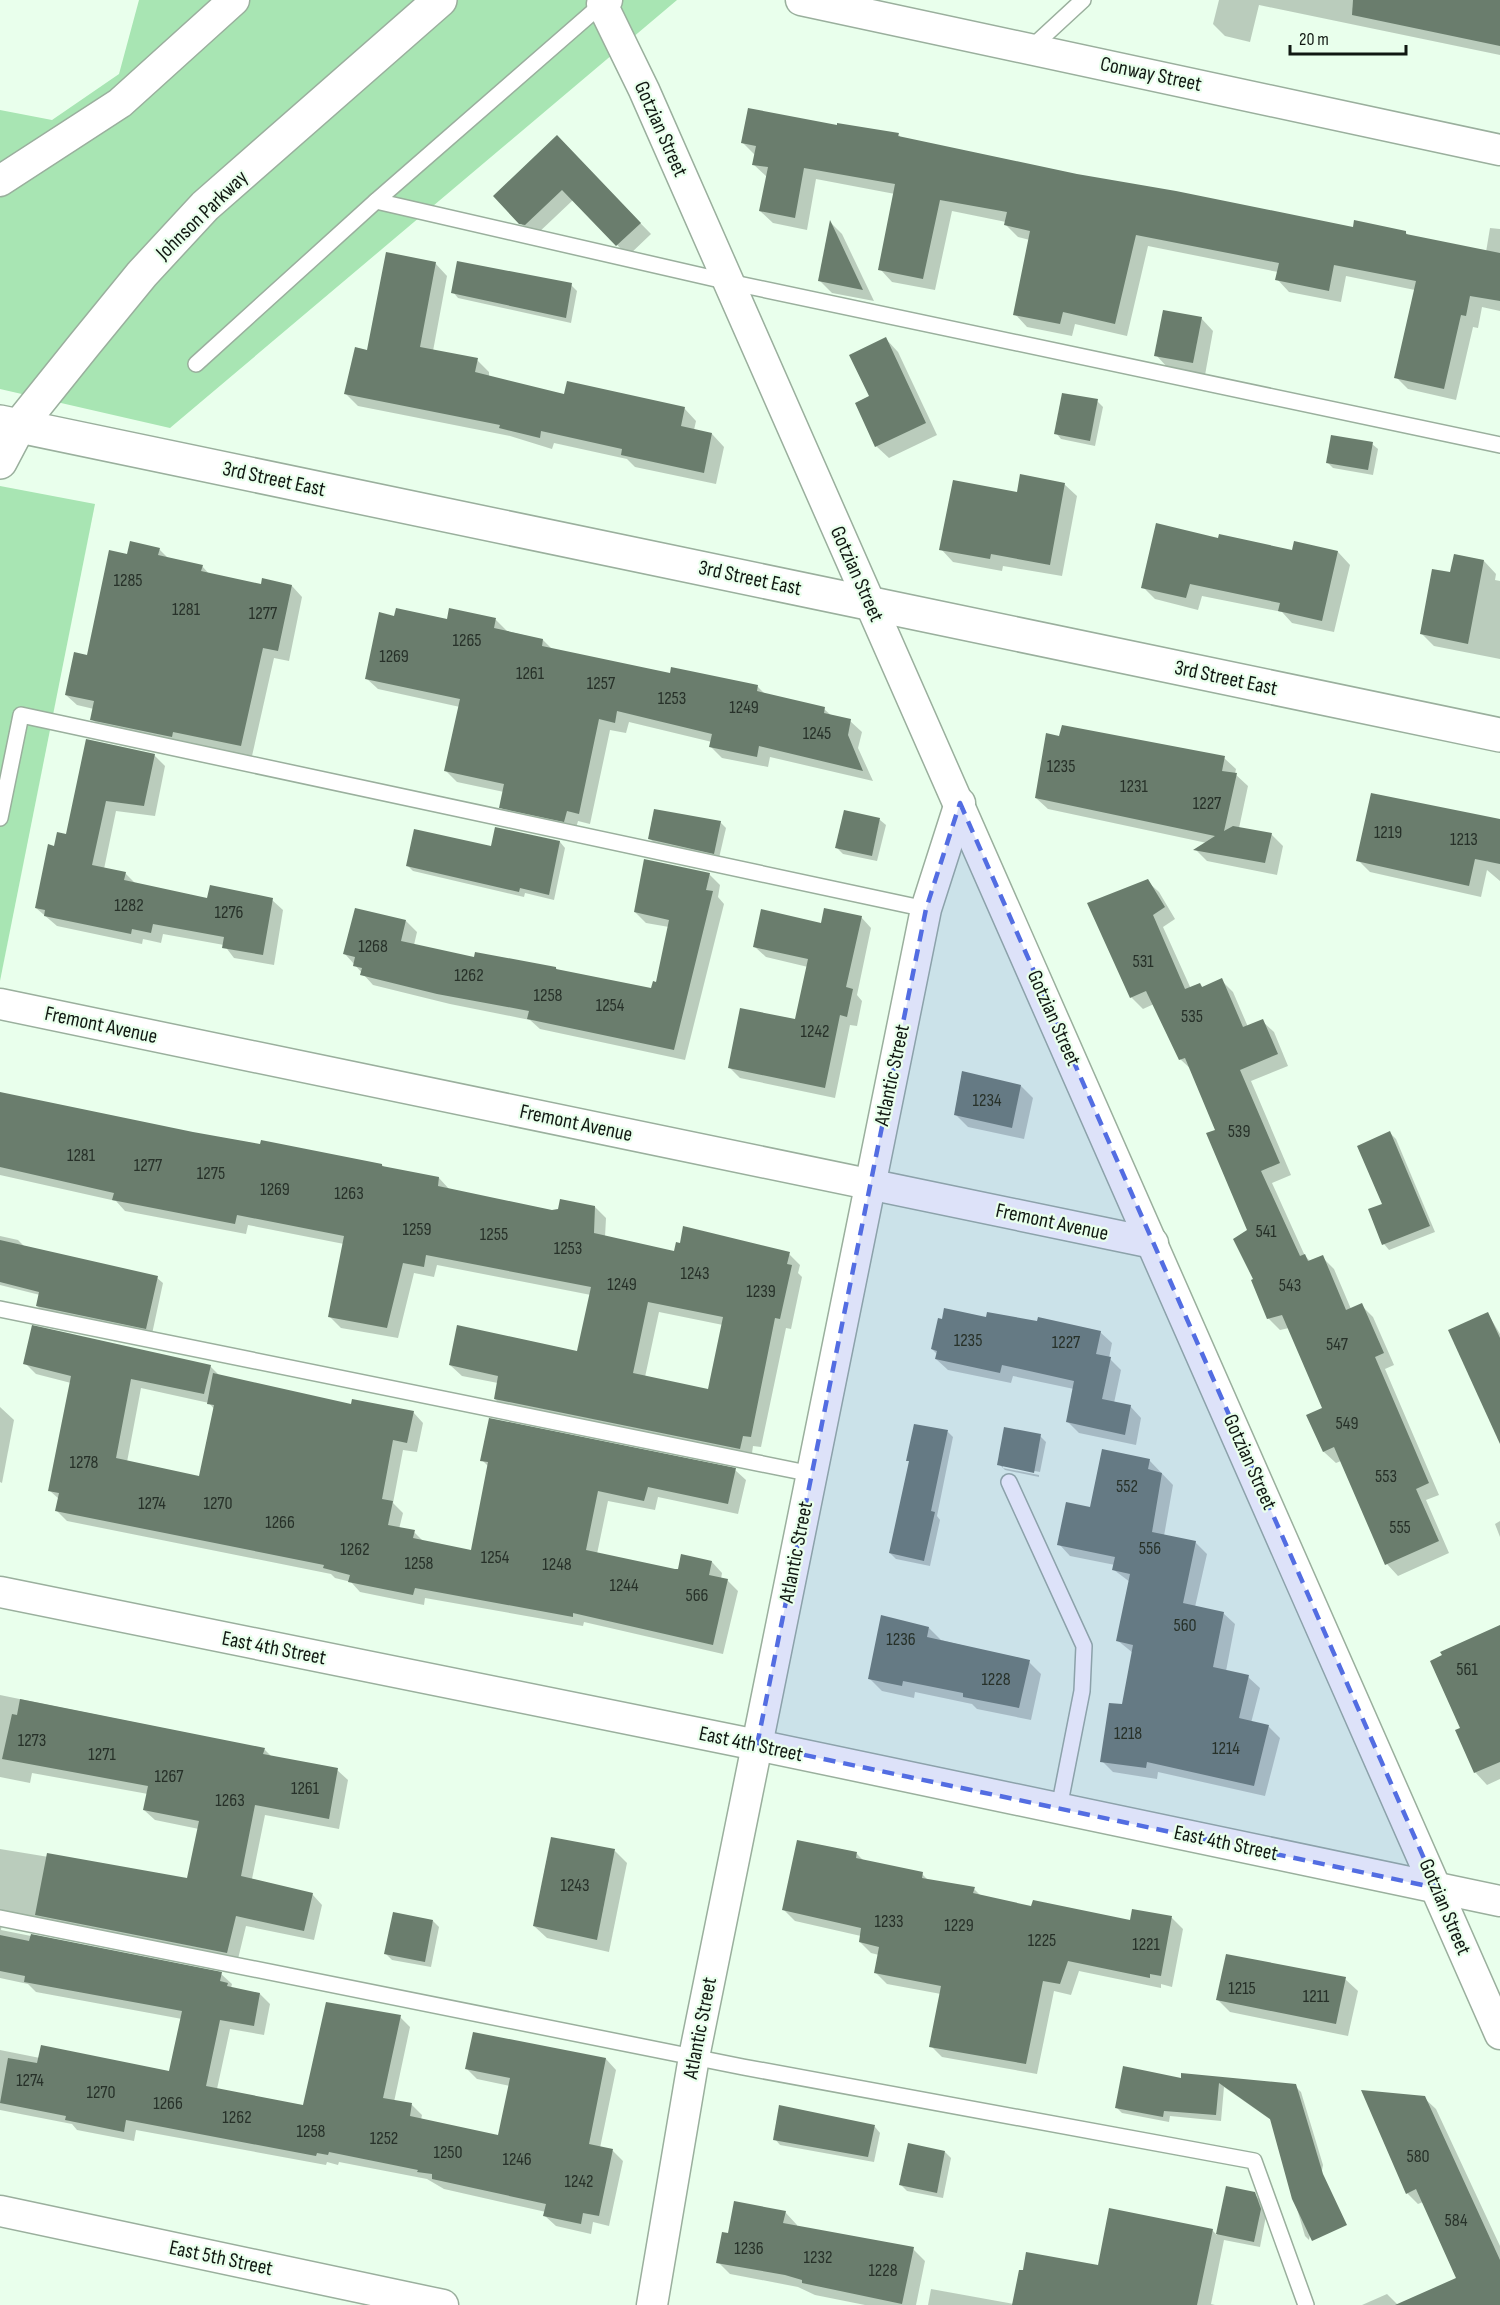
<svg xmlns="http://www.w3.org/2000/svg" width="1500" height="2305" viewBox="0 0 1500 2305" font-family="'Sofia Sans Condensed',sans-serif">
	<rect width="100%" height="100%" fill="#e9ffec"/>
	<g fill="#a8e5b3">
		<polygon points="139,0 677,0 170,428 0,389 0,110 52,120 119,74"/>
		<polygon points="0,486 95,504 0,981"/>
	</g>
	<g fill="#0003" fill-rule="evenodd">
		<polygon points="1219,0 1500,0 1500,55 1259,5 1250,42 1225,36 1213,24"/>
		<polygon points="838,127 898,134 902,139 1077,176 1354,229 1406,233 1409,236 1486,252 1490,228 1500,229 1500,311 1482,307 1478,328 1473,327 1456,400 1408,389 1396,377 1415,290 1346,276 1341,302 1289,292 1277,279 1278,272 1148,246 1127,336 1075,324 1072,336 1027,327 1015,314 1030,240 1018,237 1006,225 1006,222 952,211 935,290 892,282 880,269 895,194 816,179 807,230 773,223 760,211 767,177 753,164 755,155 743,143"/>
		<polygon points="557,138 651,234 628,256 573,200 536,235 531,234 495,196"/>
		<polygon points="831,223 842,234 874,301 832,293 820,281"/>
		<polygon points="435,263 447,276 433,351 477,360 489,372 489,377 565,395 684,408 696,421 694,430 712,434 724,447 716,484 635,467 627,459 554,443 552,449 510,436 358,406 345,393 368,352"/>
		<polygon points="571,285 577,291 571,323 458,298 453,292"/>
		<polygon points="1201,318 1213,331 1205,375 1168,368 1156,355"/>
		<polygon points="886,339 898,352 937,435 889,458 876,446 871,397"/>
		<polygon points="1097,401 1103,407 1095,446 1061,439 1056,433"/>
		<polygon points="1372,444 1378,449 1373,475 1333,468 1327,462"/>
		<polygon points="1064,484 1077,496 1062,576 1003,566 1002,571 953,562 941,549 1018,493"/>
		<polygon points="1219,540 1293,552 1338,552 1350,565 1334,632 1292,623 1282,612 1202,596 1198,610 1155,599 1143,587"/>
		<polygon points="159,549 169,559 202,566 210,575 262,586 292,586 302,597 289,661 274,658 252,756 184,742 183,747 103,730 92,719 94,709 77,705 66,695 88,656 129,556"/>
		<polygon points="1484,561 1496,574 1495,580 1500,581 1500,659 1434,646 1422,634 1451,574"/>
		<polygon points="395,617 448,621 496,620 507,631 543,640 553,650 671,675 672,668 758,687 766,695 824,709 833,717 850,721 862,732 858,748 873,781 770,757 768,767 722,758 711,747 712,742 629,722 626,733 610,730 590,824 578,821 575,832 512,818 501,807 504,792 457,782 446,771 460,707 378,689 366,678"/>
		<polygon points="154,755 165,766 155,816 116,811 104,869 125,873 136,884 208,900 272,900 283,910 274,965 234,958 224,945 163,934 161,943 143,939 142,944 57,926 36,908 55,847"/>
		<polygon points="1224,758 1236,769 1235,774 1248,786 1239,828 1271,834 1283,846 1277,875 1207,861 1196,850 1207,843 1048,809 1036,798"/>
		<polygon points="845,812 880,820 886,825 877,861 843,854 837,848"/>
		<polygon points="1500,820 1500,881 1487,870 1481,897 1370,872 1358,860"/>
		<polygon points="720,822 726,828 719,858 656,845 650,839"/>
		<polygon points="560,842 565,848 554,900 525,893 524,897 413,871 407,865 492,848"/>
		<polygon points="709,874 720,885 718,897 724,904 685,1060 540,1029 530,1020 450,1004 373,985 345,954 406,921 417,932 414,945 475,958 556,968 558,971 652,990 657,984 669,927 646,923 635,912"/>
		<polygon points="1147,881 1159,892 1175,919 1163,927 1191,989 1200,985 1203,988 1221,980 1233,992 1248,1027 1262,1021 1274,1032 1288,1066 1251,1081 1291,1175 1272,1183 1305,1256 1311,1262 1322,1257 1334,1269 1351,1309 1361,1305 1373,1317 1394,1365 1385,1369 1439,1495 1426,1500 1449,1553 1398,1576 1387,1564 1341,1461 1336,1463 1324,1452 1308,1416 1324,1409 1289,1328 1280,1330 1268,1318 1255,1280 1248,1230 1217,1131 1192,1070 1180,1059 1154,1004 1143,1009 1131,997"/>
		<polygon points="861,917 871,928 857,995 862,1001 857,1026 850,1025 835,1098 740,1078 729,1067 797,1021 808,967 766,957 755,947 822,925"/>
		<polygon points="1021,1086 1033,1098 1024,1139 968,1127 956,1115"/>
		<path d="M0,1094L193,1133L382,1165L385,1168L439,1178L450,1190L552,1212L595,1207L606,1218L605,1237L676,1253L789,1254L800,1265L798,1273L802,1277L791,1329L786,1328L761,1447L753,1446L751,1460L506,1410L495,1399L498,1383L462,1376L450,1365L579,1353L591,1295L437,1265L434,1277L414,1273L398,1338L341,1328L330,1317L344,1244L248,1225L246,1234L125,1211L116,1201L0,1175ZM659,1312L723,1325L709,1391L645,1377Z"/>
		<polygon points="1390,1133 1396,1139 1435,1232 1389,1250 1384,1244"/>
		<polygon points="0,1236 18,1240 24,1246 157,1278 163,1283 152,1334 43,1312 37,1306 40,1295 0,1285"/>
		<polygon points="1488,1314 1500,1334 1500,1441 1450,1330"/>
		<polygon points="987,1318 1100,1332 1112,1343 1109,1358 1121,1370 1114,1403 1130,1406 1141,1418 1136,1445 1079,1433 1067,1421 1074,1389 1013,1376 1011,1383 948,1370 936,1359 937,1354 932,1349"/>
		<path d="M25,1363L210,1366L220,1376L352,1406L413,1412L423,1423L417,1452L403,1450L393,1503L403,1513L399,1529L414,1532L424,1542L473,1552L489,1467L482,1460L735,1470L746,1480L738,1514L658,1497L655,1510L608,1501L597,1554L675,1570L712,1562L722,1573L721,1579L727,1580L738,1591L723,1654L584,1622L583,1626L425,1598L424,1605L360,1592L351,1582L335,1578L331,1574L67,1521L56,1510L59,1499L50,1491L71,1383L36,1374ZM141,1388L209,1403L215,1410L200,1478L127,1462Z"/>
		<polygon points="0,1407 14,1420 2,1483 0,1482"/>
		<polygon points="948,1432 953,1437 937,1516 940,1520 930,1566 896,1559 890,1553 911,1463 908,1460"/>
		<polygon points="1040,1436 1046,1442 1040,1472 1003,1465 1003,1468 1039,1475 1039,1477 1005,1470 999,1464"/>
		<polygon points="1149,1460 1173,1485 1164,1536 1195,1542 1207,1554 1195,1607 1223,1613 1235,1624 1226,1671 1248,1677 1260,1688 1251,1723 1268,1726 1280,1738 1265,1796 1158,1772 1157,1779 1113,1772 1102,1761 1124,1706 1133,1653 1117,1640 1130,1582 1114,1570 1115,1565 1070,1556 1059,1544 1091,1509"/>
		<polygon points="1500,1521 1500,1537 1495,1524"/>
		<polygon points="929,1628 941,1640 1029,1662 1041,1674 1031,1720 977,1709 972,1704 915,1692 914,1698 882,1691 869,1678"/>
		<polygon points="1500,1631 1500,1779 1487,1785 1475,1772 1462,1728"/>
		<polygon points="0,1695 264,1749 272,1757 337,1770 348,1780 339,1829 265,1815 252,1879 312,1894 322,1905 314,1940 246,1926 237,1963 2,1922 1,1930 221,1974 232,1984 231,1988 260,1994 270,2004 264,2035 230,2029 217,2089 304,2107 400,2017 410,2027 394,2102 412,2105 422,2115 421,2120 499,2136 510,2086 477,2079 466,2068 606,2059 616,2070 600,2148 613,2151 623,2161 609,2226 593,2222 591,2234 556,2226 545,2216 546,2212 444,2189 427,2179 339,2162 338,2165 327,2162 326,2165 136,2130 134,2141 77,2130 72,2124 0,2110 0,2050 40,2058 170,2072 182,2019 36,1992 28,1984 0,1978 0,1849 189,1880 199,1829 155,1820 144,1810 148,1794 32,1773 30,1783 0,1777"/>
		<polygon points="615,1851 627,1863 609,1952 547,1938 534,1926"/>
		<polygon points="857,1854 864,1861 922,1874 929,1881 974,1889 982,1897 1033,1908 1131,1922 1133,1911 1172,1918 1183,1929 1172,1987 1161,1984 1161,1988 1079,1971 1071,1995 1054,1991 1037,2074 942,2057 931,2046 941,1994 887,1984 875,1972 879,1955 871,1953 860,1942 861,1936 795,1921 784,1910"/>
		<polygon points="433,1921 439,1927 431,1967 392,1960 386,1954"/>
		<polygon points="1345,1979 1358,1991 1348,2036 1230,2012 1218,2000"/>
		<polygon points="1182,2080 1295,2086 1301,2092 1323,2165 1309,2240 1305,2236 1271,2120 1224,2087 1221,2121 1170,2116 1169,2122 1122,2113 1116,2107"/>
		<polygon points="1424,2098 1436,2109 1500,2246 1500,2305 1398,2305 1458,2279 1423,2202 1418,2204 1407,2193"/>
		<polygon points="875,2127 880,2133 874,2162 780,2145 775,2139"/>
		<polygon points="945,2152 951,2158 943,2198 907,2191 901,2185"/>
		<polygon points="1227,2188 1254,2194 1260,2200 1266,2216 1260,2247 1224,2240 1211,2304 1215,2305 928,2305 931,2289 1014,2304 1099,2267 1212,2230 1217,2235"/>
		<polygon points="785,2212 797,2225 797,2227 913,2249 925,2261 916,2305 865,2305 815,2295 798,2287 730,2274 718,2262"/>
		<polygon points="1387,2294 1398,2305 1362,2305"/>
	</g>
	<g fill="#6a7d6d" fill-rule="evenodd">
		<polygon points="1353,0 1500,0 1500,46 1352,15"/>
		<polygon points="748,108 837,125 837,123 899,133 898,136 1077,174 1176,191 1353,227 1354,220 1406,231 1406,234 1500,253 1500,301 1470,296 1466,316 1461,315 1444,389 1394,378 1416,281 1334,265 1329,291 1275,280 1279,263 1136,235 1115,324 1063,312 1060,324 1013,315 1030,231 1004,225 1007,212 940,200 923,279 878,270 895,184 804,168 795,218 759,211 768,167 752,165 756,146 741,143"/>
		<polygon points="557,135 641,223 616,246 562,190 525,225 519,224 493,196"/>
		<polygon points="830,220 863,290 818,281"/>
		<polygon points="386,252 436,262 420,347 478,358 475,372 564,394 567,381 685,407 681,426 712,433 704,473 621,455 622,449 541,431 540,438 499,428 500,425 344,394 355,347 367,350"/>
		<polygon points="457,261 572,283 566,318 451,293"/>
		<polygon points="1163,310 1202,317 1193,363 1154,356"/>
		<polygon points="886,337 926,423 875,447 855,403 869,396 849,355"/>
		<polygon points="1062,393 1098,399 1090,441 1054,434"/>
		<polygon points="1331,435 1373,442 1368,470 1326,463"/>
		<polygon points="1020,474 1065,483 1050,565 991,554 990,559 939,550 953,480 1017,492"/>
		<polygon points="1156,523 1218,538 1219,534 1292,550 1294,541 1338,551 1322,621 1278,611 1280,603 1190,584 1186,598 1141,588"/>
		<polygon points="130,541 160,548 158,555 203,565 201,571 261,584 262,578 292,585 278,651 263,648 241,746 173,732 172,737 90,720 94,701 65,695 74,652 87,655 109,550 127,554"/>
		<polygon points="1454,554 1484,560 1468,644 1420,634 1432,569 1450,572"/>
		<polygon points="396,608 447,619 449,608 496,618 494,628 543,639 542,646 670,673 671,667 758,685 757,691 825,707 824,713 851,719 848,735 863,771 759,746 757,757 709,747 712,734 617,711 615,723 599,719 579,814 567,811 564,822 499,808 504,784 444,771 460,699 365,679 379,612 394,616"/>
		<polygon points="1062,725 1225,756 1222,771 1237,773 1224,831 1233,826 1272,833 1265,863 1193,850 1215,836 1035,798 1046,733 1059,736"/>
		<polygon points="86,739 155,754 144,806 106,801 92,865 126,872 124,880 207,898 210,885 273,898 263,955 222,948 224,937 153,924 151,933 132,929 131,934 44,916 45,910 35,908 48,844 54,846 57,832 66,834"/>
		<polygon points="1371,793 1500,819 1500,864 1475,859 1469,886 1356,861"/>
		<polygon points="654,809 721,821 714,854 648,839"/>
		<polygon points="844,810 880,818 872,856 835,848"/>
		<polygon points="495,827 560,841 549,895 520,888 519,892 406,866 414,829 491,846"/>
		<polygon points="644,859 710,873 706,890 713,891 674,1050 527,1019 529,1011 437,994 360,975 362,968 353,966 355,957 343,954 355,908 406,920 401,941 474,957 475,952 556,967 556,969 651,988 653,981 656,982 669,920 634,912"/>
		<polygon points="1148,879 1165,907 1153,915 1185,989 1200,983 1202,987 1222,978 1243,1027 1263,1019 1278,1054 1240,1070 1280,1163 1261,1171 1300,1256 1305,1254 1308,1261 1323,1255 1346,1310 1362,1303 1384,1353 1375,1357 1429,1483 1416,1489 1439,1541 1385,1565 1334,1447 1323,1452 1306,1415 1322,1408 1282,1315 1267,1319 1251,1280 1253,1279 1233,1239 1247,1230 1206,1133 1215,1130 1185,1058 1179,1060 1146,991 1130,998 1087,903"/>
		<polygon points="824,908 862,916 846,987 853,989 847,1017 840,1015 825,1088 728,1068 740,1008 795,1019 808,959 753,947 761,909 821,923"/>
		<polygon points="962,1071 1021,1085 1012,1128 954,1115"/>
		<path d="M0,1092L193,1132L260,1144L261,1140L382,1164V1166L439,1177L438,1186L552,1210L558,1209L560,1199L595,1206L594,1233L674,1251L676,1242L680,1243L683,1226L790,1252L787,1264L792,1265L780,1319L775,1318L751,1437L743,1436L740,1449L494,1399L498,1376L449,1365L457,1325L577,1351L591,1287L426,1255L424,1267L403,1263L387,1328L328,1317L344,1236L237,1215L235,1224L112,1200L114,1193L0,1167ZM648,1302L723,1317L708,1389L633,1373Z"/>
		<polygon points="1390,1131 1430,1226 1382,1245 1368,1209 1382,1204 1357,1146"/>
		<polygon points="0,1240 158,1276 146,1329 36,1306 39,1292 0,1282"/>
		<polygon points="944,1308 986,1317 987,1312 1037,1321 1038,1317 1101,1331 1096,1354 1111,1357 1102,1399 1131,1405 1125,1435 1066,1422 1074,1381 1002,1365 1000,1373 935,1359 937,1351 931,1349 938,1318 942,1319"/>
		<polygon points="1488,1312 1500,1338 1500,1444 1448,1330"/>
		<polygon points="32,1325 211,1365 204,1394 131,1379 116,1458 199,1476 214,1405 207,1404 213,1373 351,1404 352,1399 414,1411 407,1443 393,1440 382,1499 393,1501 388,1525 415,1530 413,1538 471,1550 488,1462 480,1461 489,1418 736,1468 728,1504 648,1487 644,1501 598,1491 586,1550 675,1569 678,1569 681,1554 712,1561 709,1575 728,1579 713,1645 573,1613 573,1617 415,1588 413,1595 348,1582 350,1575 323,1568 324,1565 55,1511 59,1493 48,1491 71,1376 23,1364"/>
		<polygon points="914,1424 948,1430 931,1511 935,1512 924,1561 889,1553 909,1461 906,1461"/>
		<polygon points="1004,1427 1041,1434 1034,1473 997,1465"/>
		<polygon points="1102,1449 1150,1459 1148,1469 1162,1473 1152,1532 1196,1541 1183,1603 1224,1612 1213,1667 1249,1675 1239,1718 1269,1725 1254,1786 1147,1762 1146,1768 1100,1762 1109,1703 1122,1704 1133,1645 1116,1641 1130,1574 1112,1570 1115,1557 1057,1545 1066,1502 1090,1507"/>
		<polygon points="881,1615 929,1627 927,1637 1030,1660 1019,1708 963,1697 963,1693 903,1681 902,1686 868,1679"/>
		<polygon points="1500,1625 1500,1762 1474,1773 1455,1730 1460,1728 1430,1661 1442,1655 1440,1652"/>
		<polygon points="20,1699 265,1748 263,1754 338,1768 329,1819 255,1805 241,1876 313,1893 304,1931 236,1916 227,1953 35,1915 47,1853 187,1878 199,1821 143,1810 148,1786 2,1759 12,1714 17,1715"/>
		<polygon points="551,1837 615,1849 597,1940 533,1926"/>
		<polygon points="797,1840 857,1852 856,1858 923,1872 922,1878 975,1887 973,1893 1031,1906 1033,1900 1130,1920 1132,1909 1172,1916 1161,1976 1150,1974 1150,1978 1068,1961 1060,1984 1043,1981 1026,2064 929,2047 941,1986 874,1973 879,1947 859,1942 861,1928 782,1910"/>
		<polygon points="393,1912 433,1920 425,1962 384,1954"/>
		<polygon points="31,1934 222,1972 220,1981 228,1983 227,1986 260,1993 254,2026 220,2020 206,2086 303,2105 326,2002 401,2015 383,2098 412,2103 410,2116 498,2135 510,2078 465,2069 473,2032 606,2058 589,2144 613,2149 599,2216 583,2213 581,2224 543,2216 546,2204 432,2179 432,2174 417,2172 418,2170 329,2152 328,2155 317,2153 316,2156 126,2120 124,2132 65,2120 66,2116 0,2103 8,2058 37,2063 41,2045 169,2071 182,2011 24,1982 25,1976 0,1971 0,1935 29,1941"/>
		<polygon points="1226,1954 1346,1977 1336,2024 1216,2000"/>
		<polygon points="1123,2066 1181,2078 1181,2073 1296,2084 1323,2174 1347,2225 1312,2241 1292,2199 1270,2119 1219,2083 1216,2115 1164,2111 1163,2117 1115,2108"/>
		<polygon points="1361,2090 1425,2096 1500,2260 1500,2305 1395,2305 1456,2278 1416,2189 1406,2194"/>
		<polygon points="779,2105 875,2125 868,2157 773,2140"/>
		<polygon points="908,2143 945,2151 937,2193 899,2185"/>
		<polygon points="1226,2186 1255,2192 1261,2209 1254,2242 1216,2234"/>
		<polygon points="734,2201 786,2211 783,2223 914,2247 902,2304 802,2283 802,2280 785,2275 716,2263 722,2232 728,2233"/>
		<polygon points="1109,2208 1213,2229 1197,2305 1012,2305 1019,2270 1023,2270 1026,2252 1098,2265"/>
	</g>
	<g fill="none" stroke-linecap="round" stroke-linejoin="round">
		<defs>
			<g id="service">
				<polyline points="1031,48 1083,0"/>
				<polyline points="376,201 729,282 1500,445"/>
				<polyline points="196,364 376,201 602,4"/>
				<polyline points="0,818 21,715 926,909"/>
				<polyline points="0,1309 812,1474"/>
				<polyline points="1009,1482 1084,1646 1082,1691 1059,1808"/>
				<polyline points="0,1918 743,2067 1254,2161 1306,2305"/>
			</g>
			<g id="minor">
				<polyline points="607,0 602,4 644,90 1500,2034"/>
				<polyline points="801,0 1500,150"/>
				<polyline points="0,181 120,103 234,0"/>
				<polyline points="0,1004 1153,1243"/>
				<polyline points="0,1592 757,1745 1500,1901"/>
				<polyline points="0,2211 443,2305"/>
				<polyline points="652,2305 694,2057 926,909 960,803"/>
			</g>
			<g id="tertiary">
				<polyline points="0,422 1500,735"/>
				<polyline points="0,462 19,426 84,345 142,274 205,206 440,0"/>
			</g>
		</defs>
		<use href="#service" stroke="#9aaf9d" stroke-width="18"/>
		<use href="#minor" stroke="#9aaf9d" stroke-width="33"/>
		<use href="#tertiary" stroke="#9aaf9d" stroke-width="36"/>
		<use href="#service" stroke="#fff" stroke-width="15"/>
		<use href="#minor" stroke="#fff" stroke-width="30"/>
		<use href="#tertiary" stroke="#fff" stroke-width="33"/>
	</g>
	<path fill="#536de2" fill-opacity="0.2" stroke="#536de2" stroke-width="4.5" stroke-dasharray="12 8" stroke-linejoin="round" d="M960,803L1437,1888L757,1745L926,909Z"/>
	<g text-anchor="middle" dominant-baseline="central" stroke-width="4.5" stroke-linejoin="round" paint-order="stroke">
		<g font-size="18" fill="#273129">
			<text x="128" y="580">1285</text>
			<text x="186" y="609">1281</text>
			<text x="263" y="613">1277</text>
			<text x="467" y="640">1265</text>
			<text x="394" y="656">1269</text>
			<text x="530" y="673">1261</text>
			<text x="601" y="683">1257</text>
			<text x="672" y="698">1253</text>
			<text x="744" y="707">1249</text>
			<text x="817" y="733">1245</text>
			<text x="1061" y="766">1235</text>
			<text x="1134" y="786">1231</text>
			<text x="1207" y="803">1227</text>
			<text x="1388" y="832">1219</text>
			<text x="1464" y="839">1213</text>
			<text x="129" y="905">1282</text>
			<text x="229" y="912">1276</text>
			<text x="373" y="946">1268</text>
			<text x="1143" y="961">531</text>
			<text x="469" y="975">1262</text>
			<text x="548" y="995">1258</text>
			<text x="610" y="1005">1254</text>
			<text x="1192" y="1016">535</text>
			<text x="815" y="1031">1242</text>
			<text x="987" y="1100">1234</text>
			<text x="1239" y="1131">539</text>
			<text x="81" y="1155">1281</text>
			<text x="148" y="1165">1277</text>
			<text x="211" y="1173">1275</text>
			<text x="275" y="1189">1269</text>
			<text x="349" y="1193">1263</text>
			<text x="417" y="1229">1259</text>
			<text x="1266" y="1231">541</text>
			<text x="494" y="1234">1255</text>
			<text x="568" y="1248">1253</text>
			<text x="695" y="1273">1243</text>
			<text x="622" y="1284">1249</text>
			<text x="1290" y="1285">543</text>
			<text x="761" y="1291">1239</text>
			<text x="968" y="1340">1235</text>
			<text x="1066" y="1342">1227</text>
			<text x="1337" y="1344">547</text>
			<text x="1347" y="1423">549</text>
			<text x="84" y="1462">1278</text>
			<text x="1386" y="1476">553</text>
			<text x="1127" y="1486">552</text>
			<text x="152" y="1503">1274</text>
			<text x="218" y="1503">1270</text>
			<text x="280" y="1522">1266</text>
			<text x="1400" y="1527">555</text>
			<text x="1150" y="1548">556</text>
			<text x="355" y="1549">1262</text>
			<text x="495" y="1557">1254</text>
			<text x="419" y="1563">1258</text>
			<text x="557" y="1564">1248</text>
			<text x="624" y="1585">1244</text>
			<text x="697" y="1595">566</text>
			<text x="1185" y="1625">560</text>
			<text x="901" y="1639">1236</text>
			<text x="1467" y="1669">561</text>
			<text x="996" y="1679">1228</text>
			<text x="1128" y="1733">1218</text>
			<text x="32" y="1740">1273</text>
			<text x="1226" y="1748">1214</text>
			<text x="102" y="1754">1271</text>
			<text x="169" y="1776">1267</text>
			<text x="305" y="1788">1261</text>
			<text x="230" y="1800">1263</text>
			<text x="575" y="1885">1243</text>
			<text x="889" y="1921">1233</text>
			<text x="959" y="1925">1229</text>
			<text x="1042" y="1940">1225</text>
			<text x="1146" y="1944">1221</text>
			<text x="1242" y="1988">1215</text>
			<text x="1316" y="1996">1211</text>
			<text x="30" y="2080">1274</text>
			<text x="101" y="2092">1270</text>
			<text x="168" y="2103">1266</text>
			<text x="237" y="2117">1262</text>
			<text x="311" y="2131">1258</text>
			<text x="384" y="2138">1252</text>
			<text x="448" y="2152">1250</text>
			<text x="1418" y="2156">580</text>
			<text x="517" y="2159">1246</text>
			<text x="579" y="2181">1242</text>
			<text x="1456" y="2220">584</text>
			<text x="749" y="2248">1236</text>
			<text x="818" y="2257">1232</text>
			<text x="883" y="2270">1228</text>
		</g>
		<g font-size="21" fill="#111812" stroke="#e9ffec">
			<text transform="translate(1151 74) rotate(12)">Conway Street</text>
			<text transform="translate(661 129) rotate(66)">Gotzian Street</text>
			<text transform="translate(202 215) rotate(-44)">Johnson Parkway</text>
			<text transform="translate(274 479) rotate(12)">3rd Street East</text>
			<text transform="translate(857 574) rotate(66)">Gotzian Street</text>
			<text transform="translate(750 578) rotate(12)">3rd Street East</text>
			<text transform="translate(1226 678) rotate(12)">3rd Street East</text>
			<text transform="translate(1054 1018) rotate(66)">Gotzian Street</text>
			<text transform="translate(101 1025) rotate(12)">Fremont Avenue</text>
			<text transform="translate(892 1075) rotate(-78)">Atlantic Street</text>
			<text transform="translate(576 1123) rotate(12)">Fremont Avenue</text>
			<text transform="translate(1052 1222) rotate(12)">Fremont Avenue</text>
			<text transform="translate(1250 1462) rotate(66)">Gotzian Street</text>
			<text transform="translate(796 1552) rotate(-79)">Atlantic Street</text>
			<text transform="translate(274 1648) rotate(11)">East 4th Street</text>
			<text transform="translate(751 1744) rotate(12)">East 4th Street</text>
			<text transform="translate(1226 1843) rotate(12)">East 4th Street</text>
			<text transform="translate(1445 1907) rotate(67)">Gotzian Street</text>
			<text transform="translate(700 2028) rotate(-79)">Atlantic Street</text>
			<text transform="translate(221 2258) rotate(12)">East 5th Street</text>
		</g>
	</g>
	<path d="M1290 45v9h116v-9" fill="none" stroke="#111812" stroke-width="3"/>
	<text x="1299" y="45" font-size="18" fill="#111812" stroke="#e9ffec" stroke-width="4.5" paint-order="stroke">20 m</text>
</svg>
